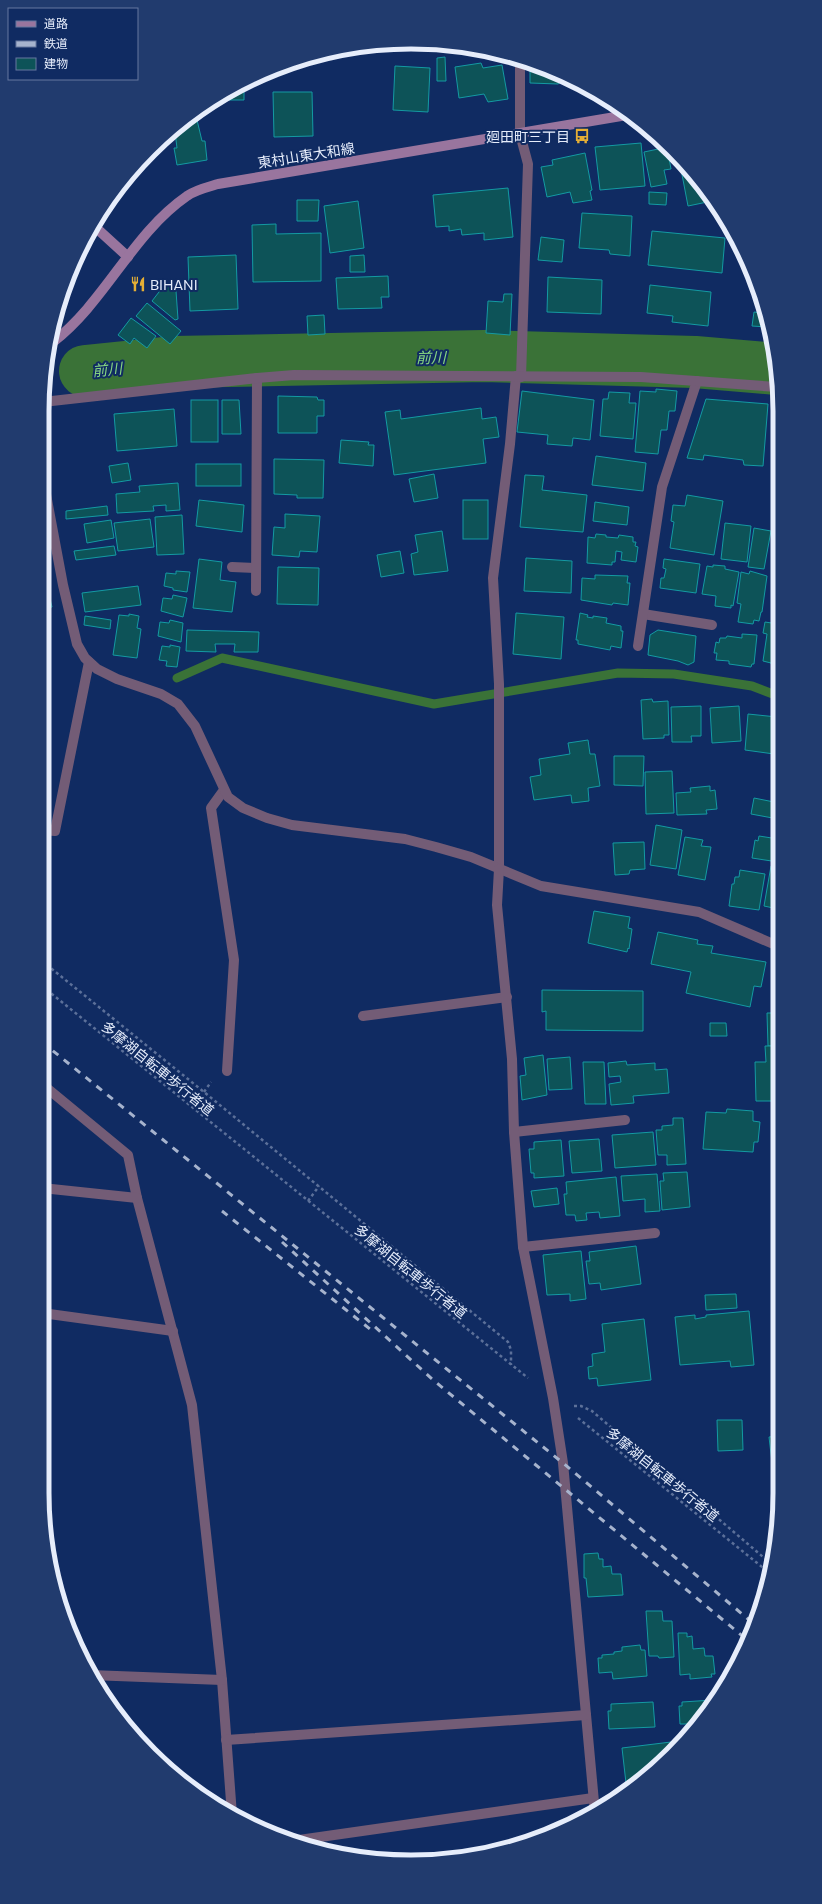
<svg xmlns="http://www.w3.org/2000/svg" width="822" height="1904" viewBox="0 0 822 1904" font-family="Commissioner,'Noto Sans JP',sans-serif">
	<rect width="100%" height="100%" fill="#102b62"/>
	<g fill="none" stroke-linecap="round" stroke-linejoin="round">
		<polyline stroke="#3a7237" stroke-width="9" points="177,678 222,658 434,704 618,673 674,674 752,686 778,696"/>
		<polyline stroke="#3a7237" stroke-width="52" points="85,371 173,362 484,356 695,362 777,369"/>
	</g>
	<g fill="#0d5358" stroke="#149aa3">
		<polygon points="387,43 406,43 405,48 375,46"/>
		<polygon points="409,44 437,44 437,50 408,48"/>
		<polygon points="371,45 371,52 354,51 354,48"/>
		<polygon points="441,45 460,45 460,53 440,51"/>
		<polygon points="445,57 446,81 437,81 437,58"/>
		<polygon points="530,62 565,79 558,84 530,83"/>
		<polygon points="481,63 483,68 502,65 508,99 488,102 484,94 459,98 455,67"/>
		<polygon points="395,66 430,68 428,112 393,110"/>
		<polygon points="234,89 244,89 244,100 224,100 223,95"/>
		<polygon points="273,92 312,92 313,136 274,137"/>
		<polygon points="197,120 202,141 205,141 207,160 177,165 174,148 177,148 175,132 179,131 179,125 182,123"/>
		<polygon points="641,143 645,186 600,190 595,147"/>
		<polygon points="663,148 668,153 671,169 664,170 667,184 651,187 644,152"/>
		<polygon points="585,153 592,190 590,191 592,200 573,203 570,192 547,197 541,167 553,165 552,160"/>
		<polygon points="680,164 704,186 712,201 688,206"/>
		<polygon points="508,188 513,237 484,240 484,233 462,235 461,229 449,231 449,226 436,227 433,195"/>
		<polygon points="649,192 667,193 666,205 649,204"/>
		<polygon points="297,200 319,200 318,221 297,221"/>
		<polygon points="358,201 364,248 330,253 324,206"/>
		<polygon points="582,213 632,216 630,256 610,254 609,250 579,248"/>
		<polygon points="276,224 276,234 321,233 321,281 253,282 252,225"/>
		<polygon points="652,231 725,238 722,273 648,265"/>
		<polygon points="541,237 564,240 562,262 538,260"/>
		<polygon points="236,255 238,309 190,311 188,257"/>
		<polygon points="364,255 365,272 350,272 350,256"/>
		<polygon points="388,276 389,297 381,297 382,308 338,309 336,278"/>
		<polygon points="548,277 602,280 601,314 547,312"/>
		<polygon points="166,283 176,291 178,319 175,320 152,301"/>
		<polygon points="650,285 711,292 708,326 672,322 673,316 647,313"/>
		<polygon points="504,294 512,294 510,335 486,333 488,301 503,302"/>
		<polygon points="147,303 181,331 170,344 136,316"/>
		<polygon points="754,312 763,313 767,327 752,326"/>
		<polygon points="324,315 325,334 308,335 307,316"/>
		<polygon points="131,318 156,336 147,348 134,338 130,344 118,335"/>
		<polygon points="656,389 677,391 675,411 669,411 667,430 661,430 658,454 635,452 640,391 656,392"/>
		<polygon points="522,391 594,400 590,440 573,438 572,446 547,444 548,435 517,432"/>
		<polygon points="609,392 630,393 629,403 636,403 633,439 600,436 603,399 608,399"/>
		<polygon points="278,396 317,397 318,400 324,400 324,416 317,416 317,433 278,433"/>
		<polygon points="706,399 768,404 763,466 744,465 743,460 704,455 703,460 687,458"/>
		<rect x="191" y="400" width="27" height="42"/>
		<polygon points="222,400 239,400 241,434 222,434"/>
		<polygon points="481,408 482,419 496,417 499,437 483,439 486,463 394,475 385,412 400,410 401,419"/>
		<polygon points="174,409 177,446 117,451 114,414"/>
		<polygon points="341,440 369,442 368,445 374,445 373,466 339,463"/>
		<polygon points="596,456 646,463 643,491 592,485"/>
		<polygon points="274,459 324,460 323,498 297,498 297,495 274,494"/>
		<polygon points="128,463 131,480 112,483 109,466"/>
		<rect x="196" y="464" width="45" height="22"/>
		<polygon points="434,474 438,498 414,502 409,479"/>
		<polygon points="525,475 544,476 542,490 587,495 583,532 520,527"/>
		<polygon points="178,483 180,510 166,511 166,505 153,506 154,511 117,513 116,494 140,492 139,486"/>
		<polygon points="687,495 723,501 714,555 670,548 674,522 671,521 673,505 685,506"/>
		<polygon points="199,500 244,505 242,532 196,526"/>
		<rect x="463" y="500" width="25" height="39"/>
		<polygon points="595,502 629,507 627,525 593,521"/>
		<polygon points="107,506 108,515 66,519 66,511"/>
		<polygon points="285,514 320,516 317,552 300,551 299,557 272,555 274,527 285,528"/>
		<polygon points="182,515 184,554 157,555 155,517"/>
		<polygon points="150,519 154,547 118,551 114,523"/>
		<polygon points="111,520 114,538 87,543 84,524"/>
		<polygon points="725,523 751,526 747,562 721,559"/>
		<polygon points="754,528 771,531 764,569 748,567"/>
		<polygon points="442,531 448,571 414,575 411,554 418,552 415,535"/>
		<polygon points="596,534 606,535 606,537 618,538 619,535 633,537 633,542 636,542 635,546 638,547 636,562 621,560 622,552 616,551 615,562 612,562 612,565 587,563 588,537 595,538"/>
		<polygon points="114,546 116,555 76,560 74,551"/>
		<polygon points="400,551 404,573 381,577 377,555"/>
		<polygon points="526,558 572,561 571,593 524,591"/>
		<polygon points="199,559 222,562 220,580 236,582 232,612 193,608"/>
		<polygon points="664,559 700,564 696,593 660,588 661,578 664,578 666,569 663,568"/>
		<polygon points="713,565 725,566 725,569 739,572 733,606 731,605 731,608 715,606 716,596 702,594 707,566 713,567"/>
		<polygon points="42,566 52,607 42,609"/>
		<polygon points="278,567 319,568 318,605 277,604"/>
		<polygon points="176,571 190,572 187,592 173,590 173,588 164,586 166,573 176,574"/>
		<polygon points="750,571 767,576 762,612 761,612 759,621 754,620 753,624 738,622 741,604 737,603 741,572 749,574"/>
		<polygon points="595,575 628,576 627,583 630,583 628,605 613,603 612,605 581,600 582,578 595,579"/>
		<polygon points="138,586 141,605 85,612 82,593"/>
		<polygon points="173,595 187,598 183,617 161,611 163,598 172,599"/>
		<polygon points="516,613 564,617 561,659 513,654"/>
		<polygon points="580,613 588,615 587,617 593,618 593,616 607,618 606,623 621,626 621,631 623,631 621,648 611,646 610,650 578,644 578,640 576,640"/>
		<polygon points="129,614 139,616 137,628 141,629 137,658 113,655 119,615 129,616"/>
		<polygon points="85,616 111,620 110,629 84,625"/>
		<polygon points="170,620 183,623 181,642 158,636 160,622 169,623"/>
		<polygon points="765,622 778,624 778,669 773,668 771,663 763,661 767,634 763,633"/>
		<polygon points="187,630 259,632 258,652 234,652 235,644 215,644 216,652 186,651"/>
		<polygon points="658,630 696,636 694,662 688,665 678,661 648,655 650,635"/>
		<polygon points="742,634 757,635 754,664 752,664 751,667 729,664 729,661 716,660 717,653 714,653 716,642 719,643 720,638 726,638 727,636 742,638"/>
		<polygon points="170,645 180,647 177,667 166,666 167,661 159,660 162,646 170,647"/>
		<polygon points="652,699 653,702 668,701 669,735 664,735 664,738 643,739 641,700"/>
		<polygon points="701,706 701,736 691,736 692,742 672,742 671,707"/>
		<polygon points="739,706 741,741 712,743 710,708"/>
		<polygon points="748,714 777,717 774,754 745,750"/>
		<polygon points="778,732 778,761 775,761"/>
		<polygon points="588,740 590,754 595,754 600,786 588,788 589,801 572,803 571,795 534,800 530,777 541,775 539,759 570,754 568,743"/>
		<polygon points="614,756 644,756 643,786 614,785"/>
		<polygon points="672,771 674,813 646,814 645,772"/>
		<polygon points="710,786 710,791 715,790 717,809 706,810 707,814 677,815 676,793 691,792 690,788"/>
		<polygon points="776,794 778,795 778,819 751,814 754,798 774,802"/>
		<polygon points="656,825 682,830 676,869 650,865"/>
		<polygon points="759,836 778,839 778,862 752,858 755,840 758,841"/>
		<polygon points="685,837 703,840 701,846 711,847 705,880 678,875"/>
		<polygon points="644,842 645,869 630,870 629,874 615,875 613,843"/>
		<polygon points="771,866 778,867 778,909 764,906"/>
		<polygon points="740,870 765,874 759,910 729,906 732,884 734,884 735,877 739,877"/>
		<polygon points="594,911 630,917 628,928 632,929 629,949 628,948 627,952 588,943"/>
		<polygon points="658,932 698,940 697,944 713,946 711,953 766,962 761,987 754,986 750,1007 686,993 691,972 651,964"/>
		<polygon points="542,990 643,991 643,1031 546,1030 546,1011 542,1012"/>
		<polygon points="767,1013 779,1013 779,1046 768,1046"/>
		<polygon points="710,1023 726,1023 727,1036 710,1036"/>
		<polygon points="765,1046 779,1046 779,1101 756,1101 755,1062 766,1062"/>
		<polygon points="543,1055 547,1095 522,1100 520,1076 526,1075 524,1058"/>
		<polygon points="570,1057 572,1089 549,1090 547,1059"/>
		<polygon points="626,1061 627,1065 655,1063 655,1070 667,1069 669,1093 633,1096 634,1103 611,1105 609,1084 621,1082 620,1076 609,1077 608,1063"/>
		<polygon points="583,1062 604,1062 606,1104 585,1104"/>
		<polygon points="727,1109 753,1111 753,1121 760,1122 758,1142 754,1142 753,1152 703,1149 706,1112 726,1113"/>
		<polygon points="673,1118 683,1118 686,1164 667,1165 667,1155 658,1155 656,1130 662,1130 662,1126 673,1125"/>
		<polygon points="653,1132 656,1165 615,1168 612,1135"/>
		<polygon points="599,1139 602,1171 572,1173 569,1141"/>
		<polygon points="561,1140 564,1176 534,1178 534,1173 531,1173 529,1149 534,1149 534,1142"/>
		<polygon points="687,1172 690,1207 662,1210 660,1181 664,1181 663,1173"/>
		<polygon points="657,1174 660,1211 645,1212 645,1199 623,1201 621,1176"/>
		<polygon points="616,1177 620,1216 600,1218 599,1212 586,1213 587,1220 576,1221 575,1215 566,1215 564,1194 567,1194 566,1182"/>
		<polygon points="557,1188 559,1204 534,1207 531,1191"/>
		<polygon points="636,1246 641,1284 601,1290 600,1283 589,1284 586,1261 590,1261 589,1252"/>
		<polygon points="581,1251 586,1299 570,1301 570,1294 547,1295 543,1255"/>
		<polygon points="736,1294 737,1308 706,1310 705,1295"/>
		<polygon points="749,1311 754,1365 731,1367 730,1361 680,1365 675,1317 695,1315 695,1319 706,1317 706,1315"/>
		<polygon points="644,1319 651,1380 598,1386 597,1378 589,1379 588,1367 593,1366 592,1354 605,1352 602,1324"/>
		<polygon points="717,1420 742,1420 743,1450 718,1451"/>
		<polygon points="780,1436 780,1470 773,1471 769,1437"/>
		<polygon points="598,1553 599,1559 603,1559 603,1567 611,1566 612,1574 621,1574 623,1595 588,1597 586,1578 584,1578 584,1554"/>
		<polygon points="646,1611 662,1611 663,1621 672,1621 674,1657 659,1658 658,1656 649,1656"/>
		<polygon points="678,1633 687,1633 687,1637 692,1636 693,1649 704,1648 705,1656 713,1656 715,1674 711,1674 712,1677 690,1679 690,1674 680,1675"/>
		<polygon points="640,1645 641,1650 645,1650 647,1676 613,1679 612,1672 599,1673 598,1658 602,1658 602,1655 614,1654 614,1652 622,1651 622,1647"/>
		<polygon points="713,1700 704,1718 695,1727 694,1724 680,1724 679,1706 682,1706 682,1702"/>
		<polygon points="653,1702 655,1727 609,1729 608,1711 611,1711 611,1704"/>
		<polygon points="671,1742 672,1751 654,1770 639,1781 626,1783 622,1748"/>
	</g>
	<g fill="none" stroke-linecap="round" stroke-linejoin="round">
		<g stroke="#5c7099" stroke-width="2.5" stroke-dasharray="3 3" stroke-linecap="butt">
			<polyline points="42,961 204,1092 508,1342 511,1350 511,1365"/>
			<polyline points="42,986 528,1378"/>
			<polyline points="204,1092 211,1082"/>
			<polyline points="308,1201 319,1186"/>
			<polyline points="574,1406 581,1406 592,1411 769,1562"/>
			<polyline points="578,1418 767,1571"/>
		</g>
		<g stroke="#735c76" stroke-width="10">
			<polyline points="520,59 520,134 528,164 521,377"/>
			<polyline points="232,567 255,568"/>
			<polyline points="256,591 257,378"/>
			<polyline points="643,614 712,625"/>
			<polyline points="638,646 662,487 697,381"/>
			<polyline points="224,790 211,808 234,960 227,1071"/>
			<polyline points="42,830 55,831 89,662"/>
			<polyline points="499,869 499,684 493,578 510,444 516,376"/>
			<polyline points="363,1016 507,997"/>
			<polyline points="514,1132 625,1120"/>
			<polyline points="523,1247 655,1233"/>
			<polyline points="299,1840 593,1798"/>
		</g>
		<g stroke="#735c76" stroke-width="10">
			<polyline points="43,402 257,378 294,375 641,377 777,387"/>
			<polyline points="42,473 63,585 77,644 85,658 97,669 117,679 161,694 178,704 195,726 228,797 243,808 267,818 292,825 405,839 436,847 471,857 541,886 699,912 778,946"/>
			<polyline points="499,869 497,905 512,1059 514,1132 523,1247 553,1398 563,1463 595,1813"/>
			<polyline points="42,1084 128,1155 137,1198 192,1405 222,1680 232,1815"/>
			<polyline points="42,1188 137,1198"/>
			<polyline points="42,1313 173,1331"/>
			<polyline points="90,1675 222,1680"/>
			<polyline points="226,1740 586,1715"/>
		</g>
		<g stroke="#99759e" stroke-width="10">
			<polyline points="93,225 128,257"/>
			<path d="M53,342C106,301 132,234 187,196C195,190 208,187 218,184L627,115"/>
		</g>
		<g stroke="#a6b3cd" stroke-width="3" stroke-dasharray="7 7" stroke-linecap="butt">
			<polyline points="42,1042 563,1463 754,1624"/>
			<polyline points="222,1211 370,1329"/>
			<polyline points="282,1242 432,1379 746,1639"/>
		</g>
	</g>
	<defs>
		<symbol id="bus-bare" viewBox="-9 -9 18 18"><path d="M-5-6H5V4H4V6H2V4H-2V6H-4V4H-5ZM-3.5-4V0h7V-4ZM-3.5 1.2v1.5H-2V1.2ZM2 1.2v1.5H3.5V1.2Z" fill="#e4ae35" stroke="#102b62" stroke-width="2.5" paint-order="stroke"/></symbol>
		<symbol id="restaurant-bare" viewBox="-9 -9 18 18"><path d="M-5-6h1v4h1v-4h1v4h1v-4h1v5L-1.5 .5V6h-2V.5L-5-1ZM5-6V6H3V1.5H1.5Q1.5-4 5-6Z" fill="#e4ae35" stroke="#102b62" stroke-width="2.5" paint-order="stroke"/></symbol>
	</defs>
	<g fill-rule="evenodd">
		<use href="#bus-bare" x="571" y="125" width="22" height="22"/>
		<use href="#restaurant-bare" x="127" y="273" width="22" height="22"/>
	</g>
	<g text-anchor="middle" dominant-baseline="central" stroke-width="4" stroke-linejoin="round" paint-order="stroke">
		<g font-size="14" fill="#e6edfb" stroke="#102b62" text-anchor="end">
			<text x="570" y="136">廻田町三丁目</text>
			<text x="150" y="284" text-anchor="start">BIHANI</text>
		</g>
		<g font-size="14" fill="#e6edfb" stroke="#102b62">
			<text transform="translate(306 155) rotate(-9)">東村山東大和線</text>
			<text transform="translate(158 1068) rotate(39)">多摩湖自転車歩行者道</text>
			<text transform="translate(411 1271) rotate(39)">多摩湖自転車歩行者道</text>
			<text transform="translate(663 1474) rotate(39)">多摩湖自転車歩行者道</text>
		</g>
		<g font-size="15" font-style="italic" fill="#87d581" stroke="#102b62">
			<text transform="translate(431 357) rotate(-1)">前川</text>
			<text transform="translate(107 369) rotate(-6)">前川</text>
		</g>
	</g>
	<path d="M0 0H822V1904H0ZM411 49H411A362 362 0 0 1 773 411V1493A362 362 0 0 1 411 1855H411A362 362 0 0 1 49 1493V411A362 362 0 0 1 411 49Z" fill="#213b6e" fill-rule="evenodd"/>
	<path fill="none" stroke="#e6edfb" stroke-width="5" d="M411 49H411A362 362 0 0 1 773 411V1493A362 362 0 0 1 411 1855H411A362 362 0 0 1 49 1493V411A362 362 0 0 1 411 49Z"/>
	<rect x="8" y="8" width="130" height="72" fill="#102b62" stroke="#66799f"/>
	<rect x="16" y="21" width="20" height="6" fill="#99759e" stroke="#66799f"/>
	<text x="44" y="28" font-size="12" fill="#e6edfb">道路</text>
	<rect x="16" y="41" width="20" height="6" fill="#a6b3cd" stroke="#66799f"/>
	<text x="44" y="48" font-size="12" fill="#e6edfb">鉄道</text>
	<rect x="16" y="58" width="20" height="12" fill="#0d5358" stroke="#66799f"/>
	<text x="44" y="68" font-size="12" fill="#e6edfb">建物</text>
</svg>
